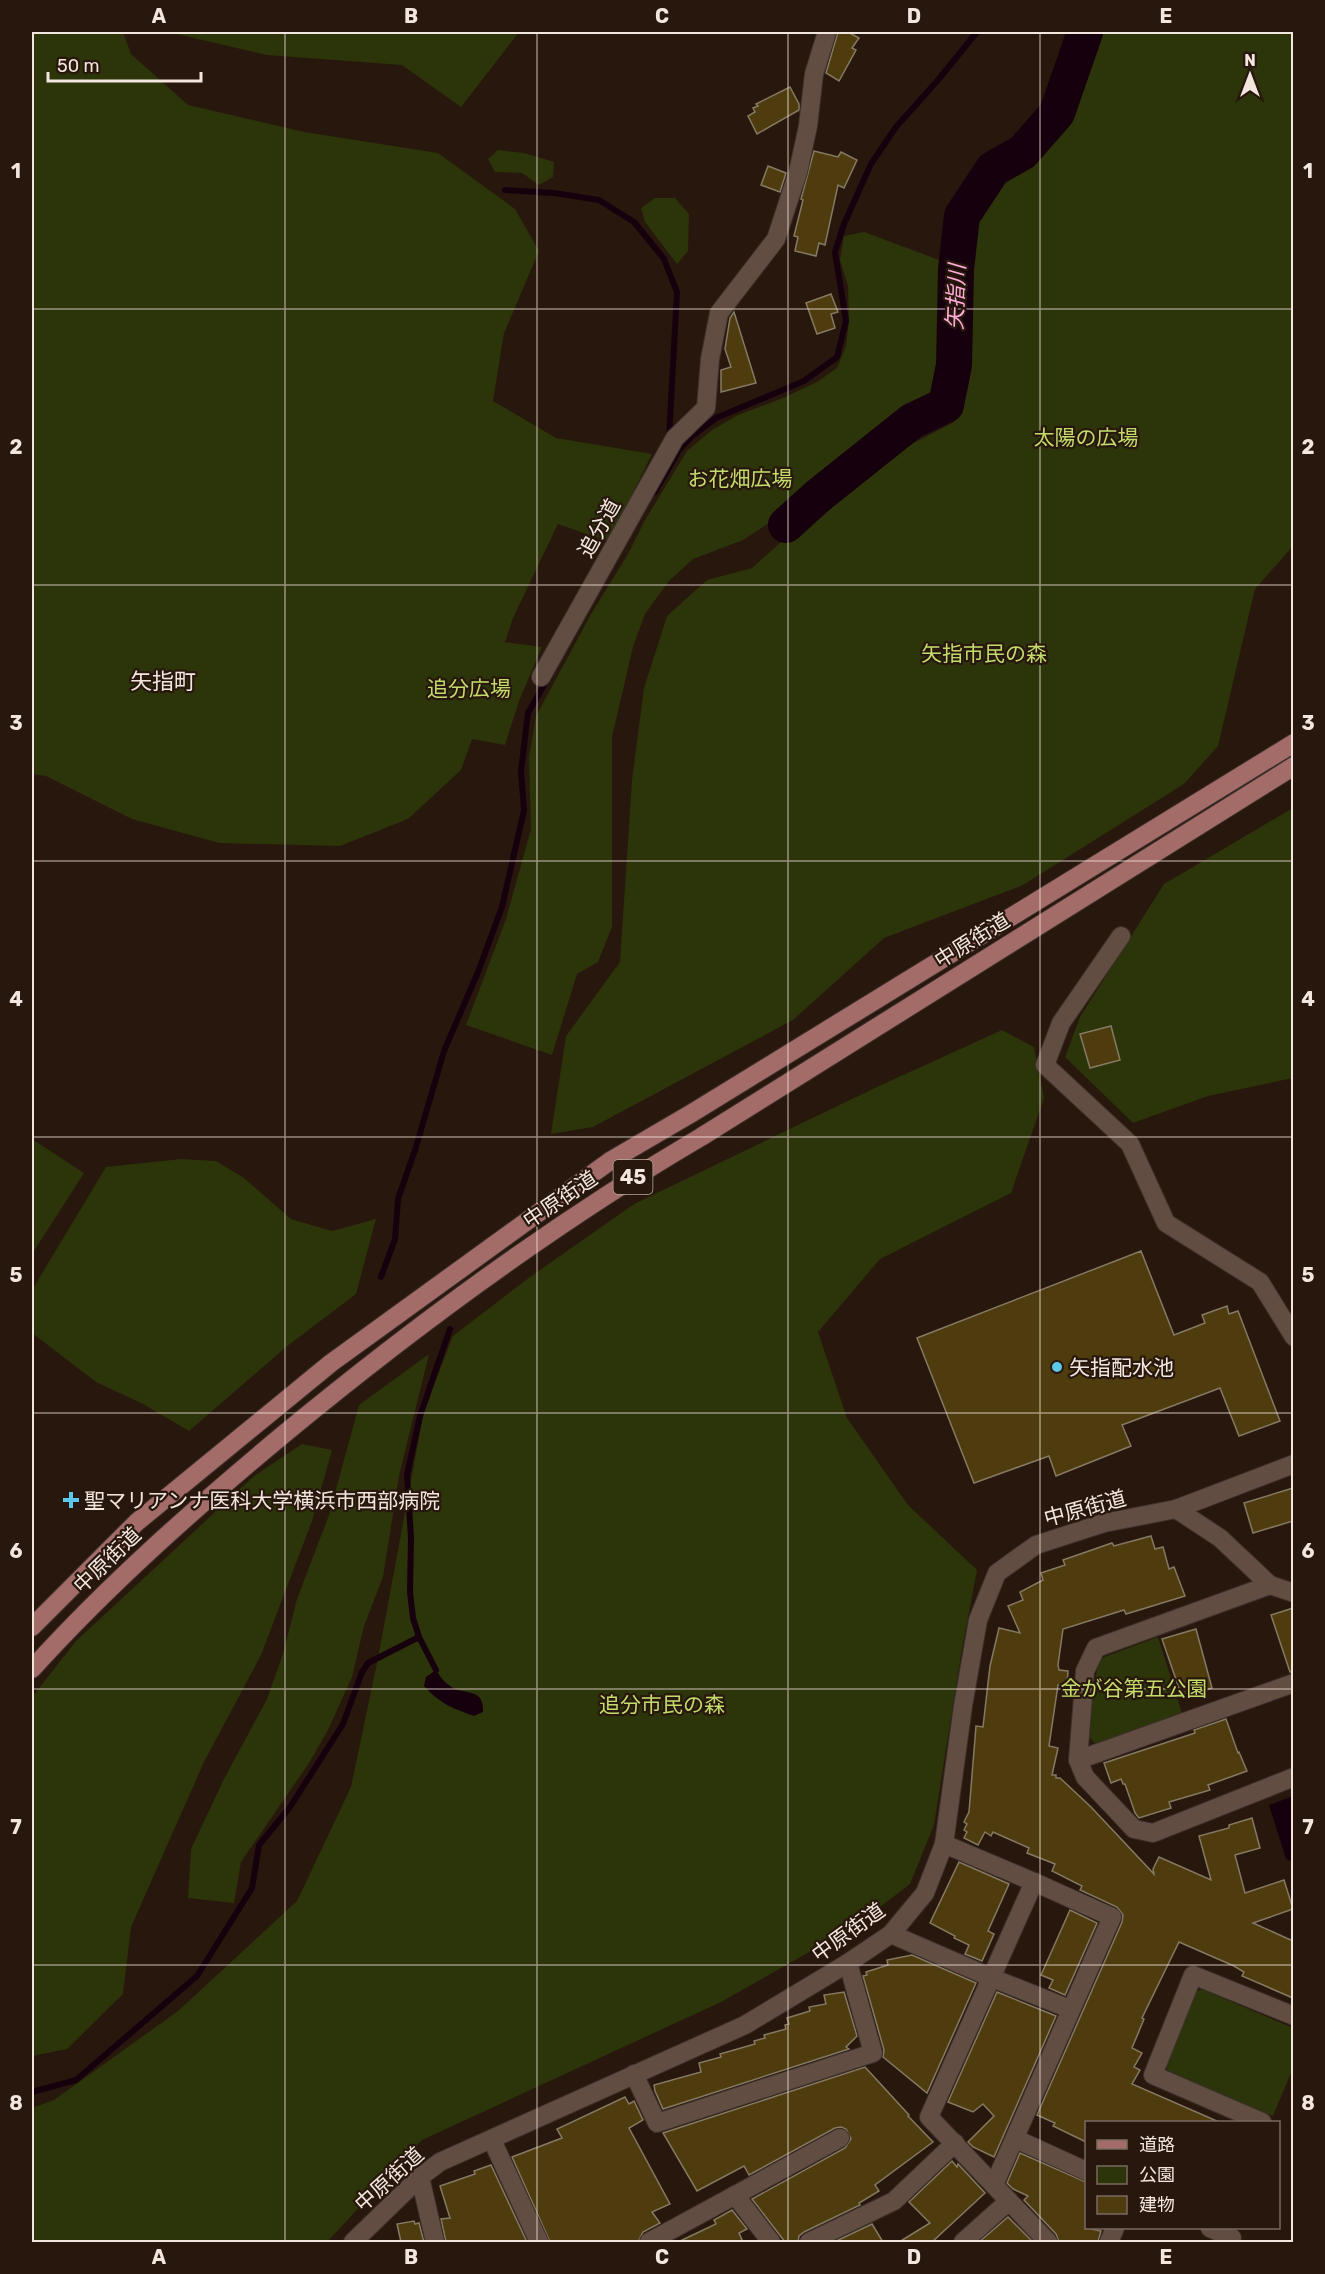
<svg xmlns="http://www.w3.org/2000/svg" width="1325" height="2274" viewBox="0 0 1325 2274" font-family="Rubik,'Noto Sans JP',sans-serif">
	<rect width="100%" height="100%" fill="#28170c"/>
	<g fill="#2c340a">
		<polygon points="32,32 123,32 131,54 188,105 304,132 438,153 515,209 539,251 504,333 493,401 556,438 652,454 609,542 558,524 513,618 505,642 542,647 519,701 505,745 472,739 461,770 408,819 340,846 219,843 132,819 46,776 32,774"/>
		<polygon points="168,32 519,32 461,107 402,65 267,55"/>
		<polygon points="1096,32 1293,32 1293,546 1255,589 1218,746 1184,784 1023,885 884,938 793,1020 593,1127 551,1134 566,1036 620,962 632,780 644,688 667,616 707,580 752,568 862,470 954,422 972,293 962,216 995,183 1065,128"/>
		<polygon points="498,150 524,153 554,162 553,177 539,185 522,173 495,172 488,159"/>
		<polygon points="655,198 675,198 689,214 688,251 677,264 645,222 641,208"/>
		<polygon points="864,232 950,264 953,311 942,377 928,403 888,430 772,521 743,540 693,559 669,581 645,614 633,647 612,737 612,927 598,962 577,974 552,1055 466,1025 506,919 531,829 529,757 536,716 591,614 628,554 645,520 687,451 712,430 738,415 783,398 817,382 837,368 846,346 849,320 848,286 840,260 844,236"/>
		<polygon points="1293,808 1293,1078 1208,1096 1133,1123 1065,1057 1080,1017 1164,884"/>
		<polygon points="1002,1030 1034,1047 1044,1098 1011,1193 880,1259 818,1332 847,1418 908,1505 977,1570 961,1655 934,1825 910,1884 857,1925 721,2002 422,2140 327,2242 32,2242 32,2108 54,2100 178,2011 297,1901 351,1787 378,1658 424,1410 453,1336 530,1277 634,1204 879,1086"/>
		<polygon points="32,1139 84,1173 32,1254"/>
		<polygon points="181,1159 216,1161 244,1178 291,1219 332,1231 376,1219 356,1294 286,1347 189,1431 143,1404 96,1382 32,1333 32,1290 106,1167"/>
		<polygon points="429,1354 399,1476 383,1577 364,1626 352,1677 328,1730 309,1763 241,1862 234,1903 188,1898 191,1849 224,1779 267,1699 283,1654 297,1599 329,1515 359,1405"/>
		<polygon points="302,1444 332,1450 312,1521 261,1655 204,1762 131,1927 123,1994 67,2049 32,2056 32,1697 76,1641 254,1476"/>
		<polygon points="1158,1637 1182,1713 1096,1744 1087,1735 1098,1662 1104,1657"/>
		<polygon points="1202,1989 1293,2028 1293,2068 1273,2116 1169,2074 1165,2064 1196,1991"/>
	</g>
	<g fill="#17000d">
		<path d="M436,1670C441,1678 445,1683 453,1688C467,1695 484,1688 483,1712L474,1716C453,1709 438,1702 424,1686L426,1677Z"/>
		<polygon points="1293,1796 1294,1796 1293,1862 1286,1859 1269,1805"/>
	</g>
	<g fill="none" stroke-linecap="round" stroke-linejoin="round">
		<g stroke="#17000d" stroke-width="6">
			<polyline points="505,190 554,193 599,200 634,222 664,259 677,292 669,438"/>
			<polyline points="655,492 679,450 692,436 716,418 804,381 837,357 846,321 835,252 844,224 871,164 896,127 938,80 977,32"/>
			<polyline points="381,1277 395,1239 398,1199 416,1147 444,1051 478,972 502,907 524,810 521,771 528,713 547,680"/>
			<polyline points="419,1637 436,1670"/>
			<polyline points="32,2092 76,2080 197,1976 252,1888 259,1845 290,1807 343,1724 362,1672 368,1663 419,1637 413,1618 410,1592 411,1538 407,1475 420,1416 450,1329"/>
		</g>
		<polyline stroke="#17000d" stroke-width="36" points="786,525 818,496 912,421 946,405 954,365 956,269 962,216 993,169 1023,152 1057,113 1085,32"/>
	</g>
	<g fill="#4f3c0e" stroke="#847a64" stroke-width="1.5">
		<polygon points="838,32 848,32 859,38 852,48 856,50 839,81 826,73"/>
		<polygon points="790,87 799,104 799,110 757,134 748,116 755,112 753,108 758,106 756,104"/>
		<polygon points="814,151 838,157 841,152 857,160 844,188 838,185 825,245 819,243 816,256 795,251 798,237 794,236 803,200 801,199"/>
		<polygon points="768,166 786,173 780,192 761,185"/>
		<polygon points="831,294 838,312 831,314 835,328 817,334 806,303"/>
		<polygon points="734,312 756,383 721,392 721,370 731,367 725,349 730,318"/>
		<polygon points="1111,1026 1120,1060 1090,1068 1080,1034"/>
		<polygon points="1141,1251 1174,1335 1205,1323 1202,1315 1227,1306 1229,1314 1238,1311 1280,1421 1239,1436 1220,1388 1122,1425 1131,1446 1056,1476 1049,1456 974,1483 917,1338"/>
		<polygon points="1293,1488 1293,1521 1253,1533 1244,1503"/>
		<polygon points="1151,1536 1155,1549 1163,1547 1169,1569 1174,1567 1185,1596 1126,1614 1124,1610 1063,1629 1058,1665 1059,1670 1068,1671 1067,1686 1058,1685 1049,1746 1058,1748 1052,1775 1056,1775 1056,1778 1060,1778 1091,1807 1154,1874 1153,1869 1159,1857 1211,1880 1199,1836 1229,1828 1229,1825 1252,1818 1260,1848 1235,1855 1245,1893 1284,1880 1293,1909 1253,1923 1293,1941 1293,1998 1242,1976 1244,1972 1234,1966 1179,1942 1142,2018 1144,2019 1132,2048 1142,2053 1134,2067 1140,2070 1132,2084 1219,2122 1086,2122 1086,2142 1053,2126 1055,2123 1037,2115 1122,1922 1123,1915 1117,1907 1080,1890 1082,1886 1052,1871 1055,1864 1027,1853 1029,1848 993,1832 991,1836 985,1832 978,1845 964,1838 967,1832 964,1830 967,1824 964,1822 969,1812 976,1726 983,1727 990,1666 999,1628 1020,1633 1008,1606 1023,1600 1020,1592 1043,1580 1041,1573 1065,1565 1063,1560 1112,1543 1114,1546"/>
		<polygon points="1293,1608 1293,1672 1290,1672 1271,1615"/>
		<polygon points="1196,1629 1212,1688 1182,1697 1162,1639"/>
		<polygon points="1226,1719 1238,1753 1239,1752 1247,1771 1208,1785 1210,1790 1169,1802 1171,1808 1139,1818 1135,1813 1125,1784 1123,1784 1121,1779 1111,1783 1104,1763 1195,1733 1194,1730"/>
		<polygon points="959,1862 1009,1884 988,1931 994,1934 982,1961 965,1954 969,1945 954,1938 955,1936 930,1923"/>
		<polygon points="1070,1910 1097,1923 1065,1995 1049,1988 1053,1980 1041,1975"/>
		<polygon points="912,1955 976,1983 927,2093 883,2057 884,2050 863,1976 867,1975 866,1972 888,1965 887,1960"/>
		<polygon points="844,1992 857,2036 846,2047 849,2049 663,2109 655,2091 654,2085 701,2072 699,2063 721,2057 720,2054 755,2044 754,2041 765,2038 764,2035 786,2029 785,2025 789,2024 787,2018 810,2011 809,2007 826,2004 824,1995"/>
		<polygon points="997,1992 1056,2016 994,2157 973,2147 968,2142 994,2116 983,2104 973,2112 948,2102"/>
		<polygon points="865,2067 909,2115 908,2116 933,2142 875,2185 879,2191 859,2203 860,2205 804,2232 799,2236 798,2242 785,2242 752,2199 845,2148 851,2139 846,2129 841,2127 835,2128 749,2175 744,2166 697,2191 663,2133"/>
		<polygon points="625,2097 629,2104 634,2101 643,2120 629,2128 670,2204 652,2212 660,2223 643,2232 638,2242 550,2242 512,2157 562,2138 557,2129"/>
		<polygon points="1020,2153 1086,2182 1086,2228 1101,2231 1098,2242 1059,2242 1056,2234 1024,2200 1028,2196 1013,2189 1007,2183"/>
		<polygon points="952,2161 957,2167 958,2164 985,2193 932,2242 899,2242 930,2223 909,2202"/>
		<polygon points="491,2165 527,2242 446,2242 441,2219 450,2218 440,2186 475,2174 474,2171"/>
		<polygon points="732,2210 747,2229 739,2233 743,2242 678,2242 716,2224 714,2220"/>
		<polygon points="1008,2217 1033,2242 979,2242"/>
		<polygon points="414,2221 415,2224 419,2223 424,2242 401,2242 397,2224"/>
		<polygon points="872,2224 883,2242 834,2242"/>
	</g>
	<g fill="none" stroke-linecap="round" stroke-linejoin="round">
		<defs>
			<g id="minor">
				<polyline points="541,677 675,438 706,408 710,359 719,313 776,239 798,172 808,126 814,74 827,32"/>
				<polyline points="1121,936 1061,1023 1045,1065 1130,1144 1166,1223 1260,1282 1294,1337"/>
				<polyline points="1176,1509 1220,1538 1270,1585 1294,1593"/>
				<polyline points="1270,1585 1096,1648 1085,1671 1078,1760 1085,1777 1134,1829 1153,1833 1294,1777"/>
				<polyline points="1078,1760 1294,1683"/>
				<polyline points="944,1844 1034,1882 1112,1917 994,2185"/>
				<polyline points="1034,1882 929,2117 1048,2242"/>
				<polyline points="891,1934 992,1978 1070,2009"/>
				<polyline points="634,2074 657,2123 873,2053 848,1963"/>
				<polyline points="1262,2122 1153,2075 1193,1975 1294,2016"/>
				<polyline points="1016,2139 1086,2171"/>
				<polyline points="492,2140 539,2242"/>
				<polyline points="420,2177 435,2242"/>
				<polyline points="735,2195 771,2242"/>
				<polyline points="1210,2228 1232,2238"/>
				<polyline points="353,2242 420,2177 440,2162 745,2025 848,1963 891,1934 925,1893 944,1844 963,1706 978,1620 997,1573 1036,1545 1104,1523 1176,1509 1294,1464"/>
				<polyline points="649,2242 840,2138"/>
				<polyline points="809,2242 894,2201 955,2143"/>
				<polyline points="963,2242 1009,2201"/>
				<polyline points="1109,2242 1115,2228"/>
			</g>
			<g id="primary">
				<polyline points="32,1627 137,1522 331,1363 610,1161 692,1113 1294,743"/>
				<path d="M32,1669C109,1584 195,1508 284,1434C416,1325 553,1224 701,1137L1294,766"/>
			</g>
		</defs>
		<use href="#minor" stroke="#3d302d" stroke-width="20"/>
		<use href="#primary" stroke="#3d302d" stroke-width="20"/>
		<use href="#minor" stroke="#614d41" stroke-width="18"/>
		<use href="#primary" stroke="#a46c68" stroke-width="18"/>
	</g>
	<path fill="none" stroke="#f3e6df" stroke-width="1.5" stroke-opacity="0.55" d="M285,32V2242M537,32V2242M788,32V2242M1040,32V2242M32,309H1294M32,585H1294M32,861H1294M32,1137H1294M32,1413H1294M32,1689H1294M32,1965H1294"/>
	<g fill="#5cc7e7" stroke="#28170c" stroke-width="2">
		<circle cx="1057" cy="1367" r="6"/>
		<path d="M68 1491h6v6h6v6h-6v6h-6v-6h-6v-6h6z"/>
	</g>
	<g text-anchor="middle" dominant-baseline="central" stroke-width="4.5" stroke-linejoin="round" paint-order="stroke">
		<rect fill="#28170c" stroke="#b6a8a0" stroke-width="1.5" x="613.5" y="1160" width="39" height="34" rx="4.5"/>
		<g font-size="20" font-weight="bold" fill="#f3e6df">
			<text x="633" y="1177">45</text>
		</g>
		<g font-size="21" fill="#c3db6b" stroke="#28170c">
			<text x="1086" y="437">太陽の広場</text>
			<text x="740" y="478">お花畑広場</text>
			<text x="984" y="653">矢指市民の森</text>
			<text x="469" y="688">追分広場</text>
			<text x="1134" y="1688">金が谷第五公園</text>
			<text x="662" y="1704">追分市民の森</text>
		</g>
		<g font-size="21" fill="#f3e6df" stroke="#28170c">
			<text transform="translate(599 528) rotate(-61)">追分道</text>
			<text transform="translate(972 940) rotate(-32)">中原街道</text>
			<text transform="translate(560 1199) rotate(-34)">中原街道</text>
			<text transform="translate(1085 1508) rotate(-15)">中原街道</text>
			<text transform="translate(107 1560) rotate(-44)">中原街道</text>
			<text transform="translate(848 1932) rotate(-36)">中原街道</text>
			<text transform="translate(389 2179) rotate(-42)">中原街道</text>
		</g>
		<g font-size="21" fill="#f3e6df" stroke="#28170c" text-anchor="start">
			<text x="1069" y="1367">矢指配水池</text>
			<text x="84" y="1500">聖マリアンナ医科大学横浜市西部病院</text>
		</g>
		<g font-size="22" font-style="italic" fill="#feabda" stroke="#28170c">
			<text transform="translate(956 297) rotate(-88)">矢指川</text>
		</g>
		<g font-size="22" fill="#f3e6df" stroke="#28170c">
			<text x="163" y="681">矢指町</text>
		</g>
	</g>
	<rect width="1325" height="2274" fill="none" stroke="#28170c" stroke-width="66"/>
	<rect x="1085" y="2121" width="195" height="108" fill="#28170c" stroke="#796a60" stroke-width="1.5"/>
	<rect x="1097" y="2140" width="30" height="9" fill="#a46c68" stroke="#796a60" stroke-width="1.5"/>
	<text x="1139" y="2151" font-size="18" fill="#f3e6df">道路</text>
	<rect x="1097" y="2166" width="30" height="18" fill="#2c340a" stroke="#796a60" stroke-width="1.5"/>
	<text x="1139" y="2181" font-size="18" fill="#f3e6df">公園</text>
	<rect x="1097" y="2196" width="30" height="18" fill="#4f3c0e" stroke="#796a60" stroke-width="1.5"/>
	<text x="1139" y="2211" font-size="18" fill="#f3e6df">建物</text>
	<g transform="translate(1250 75)" stroke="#28170c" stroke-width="4.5" paint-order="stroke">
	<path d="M0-4.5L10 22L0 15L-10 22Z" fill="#f3e6df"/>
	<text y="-9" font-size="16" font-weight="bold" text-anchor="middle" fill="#f3e6df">N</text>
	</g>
	<path d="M48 72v9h153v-9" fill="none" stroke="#f3e6df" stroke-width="3"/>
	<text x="57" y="72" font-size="18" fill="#f3e6df" stroke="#28170c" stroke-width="4.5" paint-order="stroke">50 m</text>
	<rect x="33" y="33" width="1259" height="2208" fill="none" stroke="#f3e6df" stroke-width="2"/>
	<g font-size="20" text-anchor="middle" font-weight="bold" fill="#f3e6df">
		<text x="159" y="23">A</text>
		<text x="411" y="23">B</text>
		<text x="662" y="23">C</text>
		<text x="914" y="23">D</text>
		<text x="1166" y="23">E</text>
		<text x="16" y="178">1</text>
		<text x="1308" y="178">1</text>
		<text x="16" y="454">2</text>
		<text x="1308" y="454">2</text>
		<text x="16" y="730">3</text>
		<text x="1308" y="730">3</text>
		<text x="16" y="1006">4</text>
		<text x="1308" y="1006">4</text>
		<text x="16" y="1282">5</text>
		<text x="1308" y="1282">5</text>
		<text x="16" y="1558">6</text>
		<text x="1308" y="1558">6</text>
		<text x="16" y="1834">7</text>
		<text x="1308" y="1834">7</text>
		<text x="16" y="2110">8</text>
		<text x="1308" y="2110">8</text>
		<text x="159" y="2264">A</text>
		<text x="411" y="2264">B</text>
		<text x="662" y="2264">C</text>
		<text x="914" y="2264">D</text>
		<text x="1166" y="2264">E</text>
	</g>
</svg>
